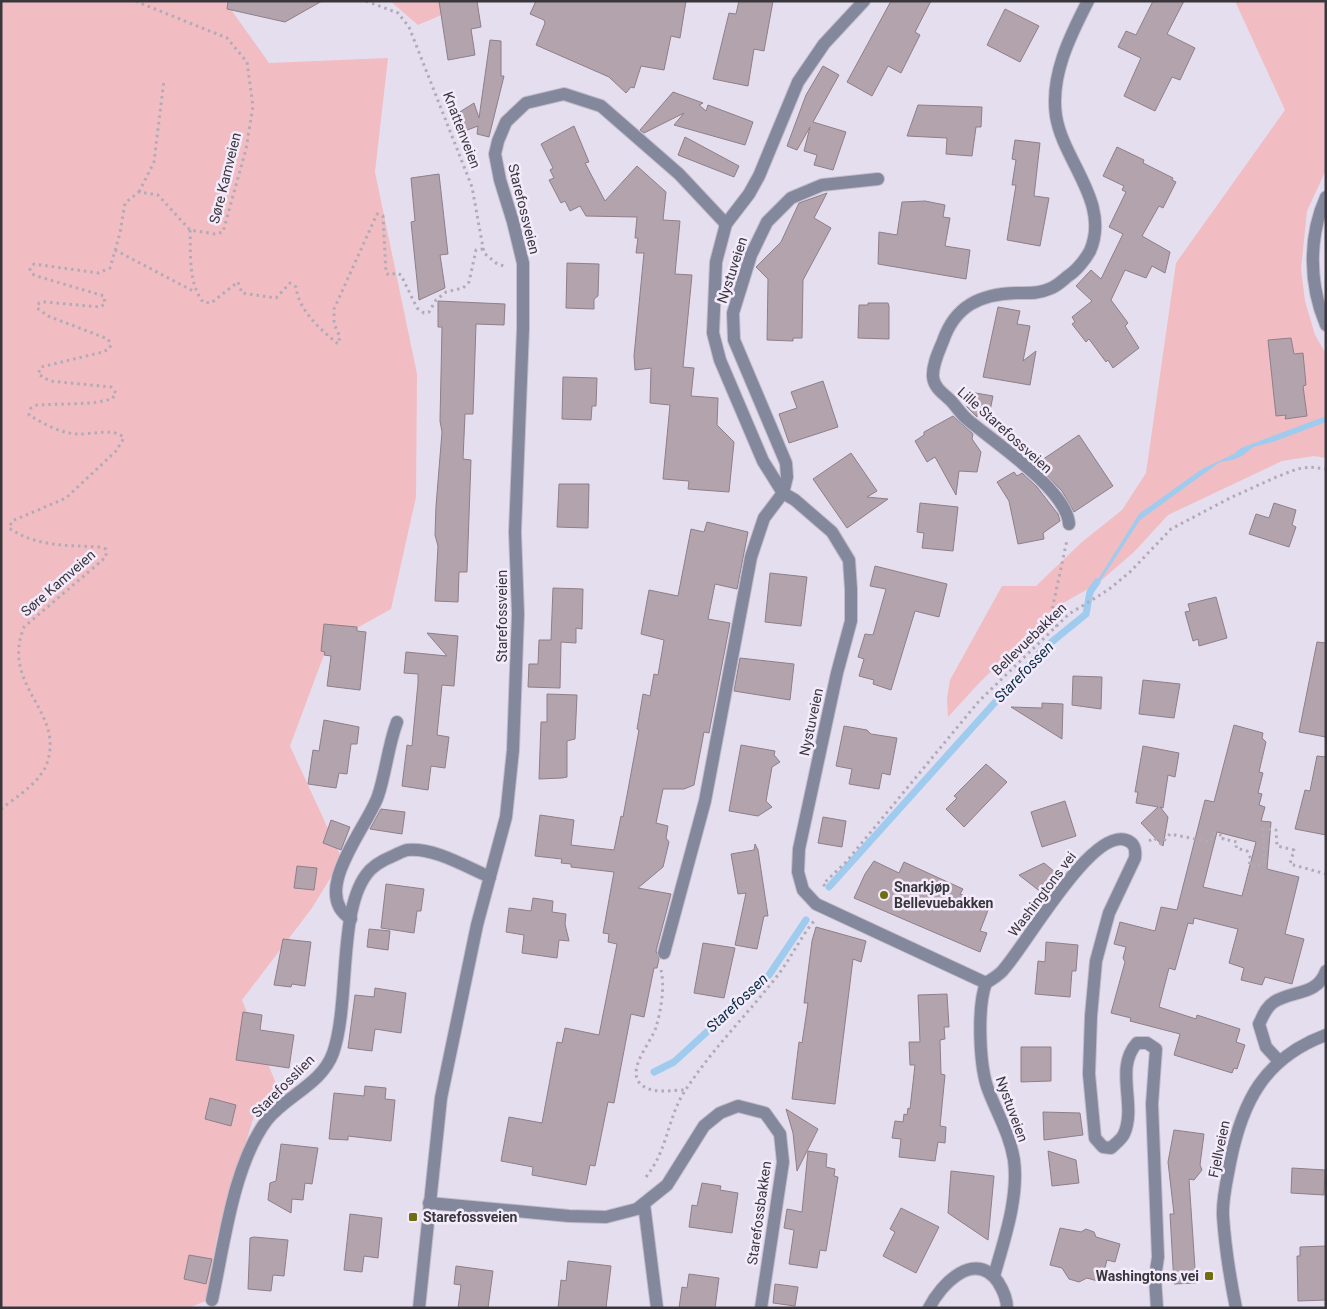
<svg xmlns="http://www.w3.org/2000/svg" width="1327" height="1309" viewBox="0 0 1327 1309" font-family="Roboto,sans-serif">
	<rect width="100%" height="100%" fill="#e5deee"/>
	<g fill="#f1bdc2">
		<polygon points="1,1 225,1 269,63 388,58 375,172 417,374 416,497 391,609 328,644 290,746 342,859 312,908 242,1000 277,1086 253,1119 217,1237 206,1301 188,1308 1,1308"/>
		<polygon points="390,1 475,1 418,25"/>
		<polygon points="1235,1 1326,1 1326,170 1307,211 1301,269 1305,301 1315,335 1326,354 1326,458 1314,456 1282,461 1168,515 1134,552 1097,584 1063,603 980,682 948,717 947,698 950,680 1002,586 1036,586 1082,542 1122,510 1146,473 1176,263 1285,110"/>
	</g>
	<polygon fill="#9ecbee" points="1326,416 1326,422 1273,442 1253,447 1242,456 1232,460 1220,462 1140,520 1095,589 1092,589 1139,514 1202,469 1234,454 1241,448"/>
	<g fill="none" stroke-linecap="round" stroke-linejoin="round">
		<g stroke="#9ecbee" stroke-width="7">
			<polyline points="829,887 1043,649 1086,614 1090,592 1097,582"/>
			<polyline points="654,1072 674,1062 769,975 806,920"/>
		</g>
	</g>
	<g fill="#b3a3ad" stroke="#8e7f89" fill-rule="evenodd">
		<polygon points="228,1 322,1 285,22 227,9"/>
		<polygon points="439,1 477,1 481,27 471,29 475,55 448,60"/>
		<polygon points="536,1 686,1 680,38 671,36 664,70 641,66 634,88 631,87 626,93 609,77 536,45 545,23 544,20 530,14"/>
		<polygon points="739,1 773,1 764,51 754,49 748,86 713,79 729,13 736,14"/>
		<polygon points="891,1 931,1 915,32 920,35 901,73 888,66 872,96 847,82"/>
		<polygon points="1153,1 1184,1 1167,34 1195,48 1180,80 1172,77 1155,111 1124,96 1141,58 1118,47 1126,31 1136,35"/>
		<polygon points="1005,9 1039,26 1020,62 987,45"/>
		<polygon points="490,40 501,41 501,76 504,76 489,137 477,134 478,126 462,132 455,115 474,103 479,118"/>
		<polygon points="823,66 839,75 813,122 846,132 833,170 814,165 817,155 804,151 810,127 797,150 787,146 806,95"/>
		<polygon points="673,92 703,103 699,105 706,111 708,105 753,122 745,145 674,125 684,113 644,133 640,130"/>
		<polygon points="918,105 982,107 981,127 976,127 972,156 946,154 947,138 907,136"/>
		<polygon points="574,126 589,162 585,163 605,201 637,166 666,192 663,220 680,221 675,274 692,275 683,367 694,368 691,396 718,398 717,425 734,442 729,492 688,489 689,481 663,479 670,405 650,403 651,368 635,370 634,356 644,253 636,253 638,238 635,238 637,217 586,216 580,206 570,211 565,201 561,203 549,180 554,178 550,170 553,168 541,144"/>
		<polygon points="685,137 739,166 734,177 678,155"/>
		<polygon points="1015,140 1040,143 1034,196 1049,198 1040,246 1007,240 1016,185 1012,185 1016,160 1012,159"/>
		<polygon points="1117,147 1144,160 1143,163 1173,178 1172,180 1176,182 1163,208 1159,206 1142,236 1170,252 1165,273 1152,266 1146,278 1125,270 1111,300 1128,323 1125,326 1139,348 1113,368 1108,360 1106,362 1089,339 1086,342 1072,324 1075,322 1072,317 1092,301 1076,286 1091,270 1101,279 1123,234 1109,227 1126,192 1122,190 1124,186 1103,176"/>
		<polygon points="439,174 448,254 440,255 445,288 419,300 411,222 415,221 411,178"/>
		<polygon points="827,193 814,218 831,228 803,280 802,338 793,338 793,341 767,340 768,279 756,267 781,242 799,203"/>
		<polygon points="925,201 945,205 943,217 950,218 945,246 970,250 966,279 878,264 879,232 897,235 902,202"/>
		<polygon points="567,263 599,264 598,296 594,299 594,309 566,308"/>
		<polygon points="438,301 505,304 504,325 476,324 473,414 465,414 463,459 471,460 467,572 459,572 458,602 435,601 438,546 435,535 436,506 442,432 440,421 442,327 438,327"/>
		<polygon points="868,303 888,303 889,306 889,339 858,338 859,305 868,305"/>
		<polygon points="998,307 1020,311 1017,324 1030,326 1023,361 1036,351 1030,385 983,377"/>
		<polygon points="1291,338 1294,354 1303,353 1306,385 1303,386 1307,416 1285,419 1286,415 1276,416 1268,340"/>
		<polygon points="563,377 597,378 596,406 592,406 591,420 562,419"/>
		<polygon points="823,381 838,427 789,443 779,414 797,408 791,392"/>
		<polygon points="970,392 993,396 989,416 977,414 977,417 967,407"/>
		<polygon points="953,416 973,434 972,439 981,452 977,472 959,471 956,495 935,457 927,462 915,441 924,435 924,432"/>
		<polygon points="1079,435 1113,486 1074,512 1062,491 1036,464"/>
		<polygon points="851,453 877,491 867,497 888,499 847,528 813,479"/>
		<polygon points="1014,472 1017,476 1022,473 1037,487 1058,514 1060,521 1043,533 1044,539 1018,544 1009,501 997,482"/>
		<polygon points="559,484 589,484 588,528 557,527"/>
		<polygon points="920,503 958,507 953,551 922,548 924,533 917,532"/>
		<polygon points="1274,503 1296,510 1292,525 1296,527 1289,547 1249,534 1256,514 1269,518"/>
		<polygon points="707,522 748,532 737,589 715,584 708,619 730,623 709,733 704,732 694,785 684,789 663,789 656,823 668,826 666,838 669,842 663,867 638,888 671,894 656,951 659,959 657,968 654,968 644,1017 631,1014 614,1103 608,1102 595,1166 590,1165 586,1185 532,1175 533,1167 501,1161 509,1117 542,1123 557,1042 562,1043 565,1028 599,1035 617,944 608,942 609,934 603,933 614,872 571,867 571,864 561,863 562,859 535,856 540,815 574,820 571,845 614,850 621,816 623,817 639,730 637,729 643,694 650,696 654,674 658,675 664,640 641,634 649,590 678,596 691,529 704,532"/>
		<polygon points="875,566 947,584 939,617 915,611 891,690 873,684 874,680 859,676 864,659 858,657 865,634 873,635 886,589 870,586"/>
		<polygon points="770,573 807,577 801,626 765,622"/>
		<polygon points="553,588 583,589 582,629 576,628 576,643 561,642 560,688 528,687 529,664 538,664 539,640 551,640"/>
		<polygon points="1216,597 1227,638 1199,646 1198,639 1193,641 1185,612 1190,611 1188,604"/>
		<polygon points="324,624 357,627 357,631 366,632 360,690 327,686 331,656 324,655 325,652 321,651"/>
		<polygon points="427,633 458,636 454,686 442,685 437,735 449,737 445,768 431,766 428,790 402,786 407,745 412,746 418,683 418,674 404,673 406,652 447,656"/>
		<polygon points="1317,642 1326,643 1326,737 1299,732"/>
		<polygon points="740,658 794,664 790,700 734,691"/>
		<polygon points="1073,676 1102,677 1101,709 1072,705"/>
		<polygon points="1143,680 1180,684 1174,718 1139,714"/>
		<polygon points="547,694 577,695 575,739 567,741 567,777 562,778 539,779 541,722 547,722"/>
		<polygon points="1042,703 1063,704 1062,739 1011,707 1042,708"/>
		<polygon points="324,720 359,727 357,744 351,744 347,774 339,773 336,788 308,784 313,750 319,751"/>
		<path d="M1234,725L1263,733L1262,738L1266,742L1259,772L1263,773L1258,793L1262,794L1259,805L1265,807L1261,821L1271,822L1267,869L1299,877L1285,934L1304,939L1292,984L1265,977L1262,985L1241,980L1244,968L1229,963L1238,929L1194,918L1193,924L1188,923L1175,970L1169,968L1159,1007L1196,1019L1197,1015L1240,1029L1236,1042L1245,1045L1237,1069L1234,1068L1232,1073L1174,1055L1180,1034L1130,1021L1131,1018L1111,1013L1125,962L1123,958L1126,947L1114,944L1120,922L1155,931L1161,907L1177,910L1205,800L1214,802ZM1217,832L1256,842L1242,896L1203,887Z"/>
		<polygon points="844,726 867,730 871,734 897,738 890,775 882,773 879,789 849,784 852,769 836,766"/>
		<polygon points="741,745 775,751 774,755 780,762 772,767 766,801 772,807 758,816 729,811"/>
		<polygon points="1143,746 1179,753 1175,777 1168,775 1163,808 1160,807 1168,817 1163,846 1141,823 1158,807 1136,803 1138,792 1135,792"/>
		<polygon points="1317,756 1326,757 1326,835 1295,829 1305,790 1310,791"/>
		<polygon points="986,764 1007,782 964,827 946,809 957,798 954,796"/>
		<polygon points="1065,801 1076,836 1042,847 1031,812"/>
		<polygon points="381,809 405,812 402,834 370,829"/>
		<polygon points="823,817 846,821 842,847 818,843"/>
		<polygon points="331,820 350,827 341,850 323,843"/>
		<polygon points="755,844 758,850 768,916 764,916 757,949 735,945 746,893 738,894 731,854 754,850"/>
		<polygon points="874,861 899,873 904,862 963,889 960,894 990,905 980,931 987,933 980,952 854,898 865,874"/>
		<polygon points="1044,863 1061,877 1046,896 1019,875"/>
		<polygon points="297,866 317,868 314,890 294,888"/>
		<polygon points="386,884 424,889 421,911 417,911 414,933 381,928"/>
		<polygon points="533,898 553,901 552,912 566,914 565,924 569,941 559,940 557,958 522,953 524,935 506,932 509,908 531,911"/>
		<polygon points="816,927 866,941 861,962 853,959 835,1104 792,1099 799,1042 802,1043 808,1003 804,1003 812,941"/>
		<polygon points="369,929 390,931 388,950 367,947"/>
		<polygon points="283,939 311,942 305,986 292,984 291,987 274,985"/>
		<polygon points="1046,942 1078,945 1076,971 1072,971 1070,997 1035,994 1038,961 1045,962"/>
		<polygon points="703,943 735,948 724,998 694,993"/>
		<polygon points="375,988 406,993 401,1033 375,1029 372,1051 348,1048 355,995 374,997"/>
		<polygon points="947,994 949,1027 944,1027 945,1039 940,1040 941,1074 945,1075 940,1126 946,1127 945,1143 938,1142 935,1161 899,1157 901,1139 892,1138 895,1121 903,1122 904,1114 907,1115 908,1108 910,1109 915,1065 910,1065 909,1042 920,1042 918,995"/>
		<polygon points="243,1012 262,1015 260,1030 294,1035 289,1068 236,1060"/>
		<polygon points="1021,1047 1051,1047 1051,1081 1021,1082"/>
		<polygon points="365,1086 386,1088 385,1099 395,1100 391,1141 348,1136 348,1140 329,1139 334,1093 364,1096"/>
		<polygon points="210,1098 236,1105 231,1126 205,1119"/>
		<polygon points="786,1109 818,1129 797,1171 793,1133"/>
		<polygon points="1043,1112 1080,1113 1083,1135 1044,1140"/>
		<polygon points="1174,1130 1204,1134 1200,1165 1202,1170 1194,1180 1189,1179 1196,1283 1174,1284 1170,1214 1174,1214 1168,1162"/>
		<polygon points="281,1144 318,1148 312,1184 305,1183 303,1200 292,1199 291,1213 268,1200 270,1183 276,1181"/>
		<polygon points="808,1151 827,1154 826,1167 835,1169 834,1176 838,1177 826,1251 820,1250 817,1268 789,1264 794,1230 784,1228 787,1209 802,1212"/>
		<polygon points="1048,1151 1076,1160 1079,1183 1052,1186"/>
		<polygon points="1292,1168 1325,1170 1324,1195 1291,1193"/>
		<polygon points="951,1171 994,1176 988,1240 948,1213"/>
		<polygon points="702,1183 721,1186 720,1190 738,1193 732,1233 689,1227 692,1205 697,1206"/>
		<polygon points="901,1208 939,1227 916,1273 883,1256 895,1232 890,1229"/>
		<polygon points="350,1214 382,1218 378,1258 364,1256 362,1272 344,1270"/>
		<polygon points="1060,1228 1081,1232 1086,1229 1094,1232 1096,1237 1120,1244 1115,1262 1107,1260 1101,1282 1087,1278 1079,1282 1069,1279 1062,1268 1050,1265"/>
		<polygon points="254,1237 288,1240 284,1276 273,1275 271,1291 248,1289 250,1238"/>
		<polygon points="1326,1246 1326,1300 1298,1301 1297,1256 1300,1256 1300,1247"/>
		<polygon points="189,1255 212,1259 206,1284 184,1279"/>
		<polygon points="568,1261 611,1266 606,1308 558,1308 561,1280 566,1281"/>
		<polygon points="456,1266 493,1271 488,1308 458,1308 461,1285 454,1284"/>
		<polygon points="689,1274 719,1278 715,1308 679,1308 682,1287 687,1288"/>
		<polygon points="775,1284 798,1287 795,1306 773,1303"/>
	</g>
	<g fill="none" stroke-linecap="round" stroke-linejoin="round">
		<defs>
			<g id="minor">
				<polyline points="878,179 822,185 791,198 767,222 751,255 733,313 734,340 786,463 787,477 783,493 795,500 832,532 849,560 851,589 851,621 837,673 799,849 798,872 803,890 816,904 986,983"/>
				<path d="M1326,197C1308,237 1309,285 1326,325"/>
				<path d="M1069,524C1067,490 993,441 968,420C962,415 958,409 953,403C946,395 934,389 933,377C932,365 939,351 943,341C955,306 980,294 1016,293C1027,293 1038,294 1049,289C1056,287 1062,281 1068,276C1076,271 1085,260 1090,251C1111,203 1063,161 1056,116C1050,76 1070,36 1088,1"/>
				<path d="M351,919C309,893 367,828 378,796C386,772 388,746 397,722"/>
				<polyline points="664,953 705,801 751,557 764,518 783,493 763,461 720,360 713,333 716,262 726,224 749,194 759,176 798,82 824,44 864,1"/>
				<path d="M986,983C992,979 1000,975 1004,969C1026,945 1091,828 1126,840C1135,843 1136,850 1135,858L1109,913L1096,961L1091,1016L1089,1074L1095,1138L1103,1147L1111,1148C1115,1144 1122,1139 1124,1134C1137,1105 1114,1068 1137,1043H1147L1156,1049L1152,1104L1158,1257L1155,1278L1157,1308"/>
				<path d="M986,983C977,1007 979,1068 989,1092C998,1115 1010,1135 1014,1160C1019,1198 1004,1240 994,1276"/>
				<path d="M1279,1061L1266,1047L1259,1024C1263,1016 1266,1007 1274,1002C1293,990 1317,996 1326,971"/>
				<polyline points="429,1203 569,1216 606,1217 637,1209 667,1185 704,1126 720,1113 738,1106 765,1113 780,1134 783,1162 761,1308"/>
				<polyline points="644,1204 657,1308"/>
				<path d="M212,1300C224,1246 233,1165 267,1120C286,1096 322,1084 333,1053C350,1005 338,913 366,875C372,866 383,860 393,856C397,854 403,851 407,850C434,847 466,867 490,877"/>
				<polyline points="419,1308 441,1098 477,925 506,817 513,750 518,614 515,532 523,329 523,263 513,222 500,180 495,154 498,141 506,122 526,103 564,94 601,106 679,174 726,224"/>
				<path d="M929,1308C941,1284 975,1249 998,1282C1003,1290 1007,1298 1007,1308"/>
				<path d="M1236,1308C1230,1278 1225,1247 1223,1216C1222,1199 1227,1180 1230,1163C1242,1102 1264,1058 1326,1035"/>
			</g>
		</defs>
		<use href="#minor" stroke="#c3bcca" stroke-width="14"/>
		<g stroke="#b1abb8" stroke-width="3" stroke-dasharray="2.5 4" stroke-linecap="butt">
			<polyline points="366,1 398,13 409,27 472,187 484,253 496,263 506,267"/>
			<polyline points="139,192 154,162 164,80"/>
			<path d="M190,230C191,255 188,282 203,302L211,303L238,282L242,293L276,298L290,283L296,287C299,311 320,329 338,344L340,337L334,324V309L377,214L383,216L386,273L389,275L397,273L401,275L417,308L424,313L429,312L436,300L446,292L463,288L469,282L476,250L483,249"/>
			<polyline points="115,250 195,292"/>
			<polyline points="1057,627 1052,610 1067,540"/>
			<path d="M1,809C16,797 40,783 47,763C65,711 0,686 24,627L106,557V549L99,547C67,545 36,547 9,528L12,521L66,498L116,451L124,438C114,427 91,435 77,434C60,433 44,424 29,415L31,408L37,405L93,403L112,399L116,393L111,387L50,381L38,374L41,367L103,352L109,349L111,345L108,339L48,316L37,308L39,303L45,302L100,307L105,304L104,296L40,277L32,274L30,269L34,264L98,273L110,268L120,233L125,203L139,192L158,195L190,230L215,234L223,232L246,149L253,106L247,62L227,38L135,1"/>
			<polyline points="1149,841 1154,838 1161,844 1170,834 1210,842 1214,833 1224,836 1223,839 1237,842 1236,848 1247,851 1251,859 1249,865 1256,867 1264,862 1263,829 1276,830 1277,846 1294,850 1290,864 1326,874"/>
			<polyline points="825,886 823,884 846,862 979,701 1069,614 1108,590 1130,572 1171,529 1230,498 1274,478 1297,469 1310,467 1326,469"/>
			<path d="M661,970C665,986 661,1011 656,1027C652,1042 623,1072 643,1086C654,1094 673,1090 685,1090"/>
			<path d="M646,1177C668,1149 667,1121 683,1094C710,1051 747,1015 778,975C791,958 800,938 814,921"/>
		</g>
		<use href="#minor" stroke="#83889d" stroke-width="12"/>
	</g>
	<g fill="#6f6f11" stroke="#f3ebfb" stroke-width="2">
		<circle cx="884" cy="895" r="5"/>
		<rect x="408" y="1212" width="10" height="10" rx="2.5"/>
		<rect x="1204" y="1271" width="10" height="10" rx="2.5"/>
	</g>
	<g text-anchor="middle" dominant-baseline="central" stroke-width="5" stroke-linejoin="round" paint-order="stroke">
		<g font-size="14" fill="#39363c" stroke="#f3ebfb">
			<text transform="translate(462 130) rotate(69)">Knattenveien</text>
			<text transform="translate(225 178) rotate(-76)">Søre Kamveien</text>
			<text transform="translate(524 209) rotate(76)">Starefossveien</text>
			<text transform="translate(732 270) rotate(-72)">Nystuveien</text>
			<text transform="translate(1005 430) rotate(42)">Lille Starefossveien</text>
			<text transform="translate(58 583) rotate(-41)">Søre Kamveien</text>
			<text transform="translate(502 616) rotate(-90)">Starefossveien</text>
			<text transform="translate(1029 639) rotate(-44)">Bellevuebakken</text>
			<text transform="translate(811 722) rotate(-78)">Nystuveien</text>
			<text transform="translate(1042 894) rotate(-53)">Washingtons vei</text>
			<text transform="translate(283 1086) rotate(-45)">Starefosslien</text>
			<text transform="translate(1012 1109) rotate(70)">Nystuveien</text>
			<text transform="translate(1219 1149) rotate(-78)">Fjellveien</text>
			<text transform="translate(759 1213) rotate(-82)">Starefossbakken</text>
		</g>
		<g font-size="14" font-weight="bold" fill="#39363c" stroke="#f3ebfb" text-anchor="start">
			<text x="894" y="887">Snarkjøp<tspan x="894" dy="16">Bellevuebakken</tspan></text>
			<text x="423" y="1217">Starefossveien</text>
			<text x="1199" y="1276" text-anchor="end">Washingtons vei</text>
		</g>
		<g font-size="15" font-style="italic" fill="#082c44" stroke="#f3ebfb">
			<text transform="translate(1024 672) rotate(-46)">Starefossen</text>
			<text transform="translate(737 1003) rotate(-43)">Starefossen</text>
		</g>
	</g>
	<rect width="1327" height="1309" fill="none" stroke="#39363c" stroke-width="5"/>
</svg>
